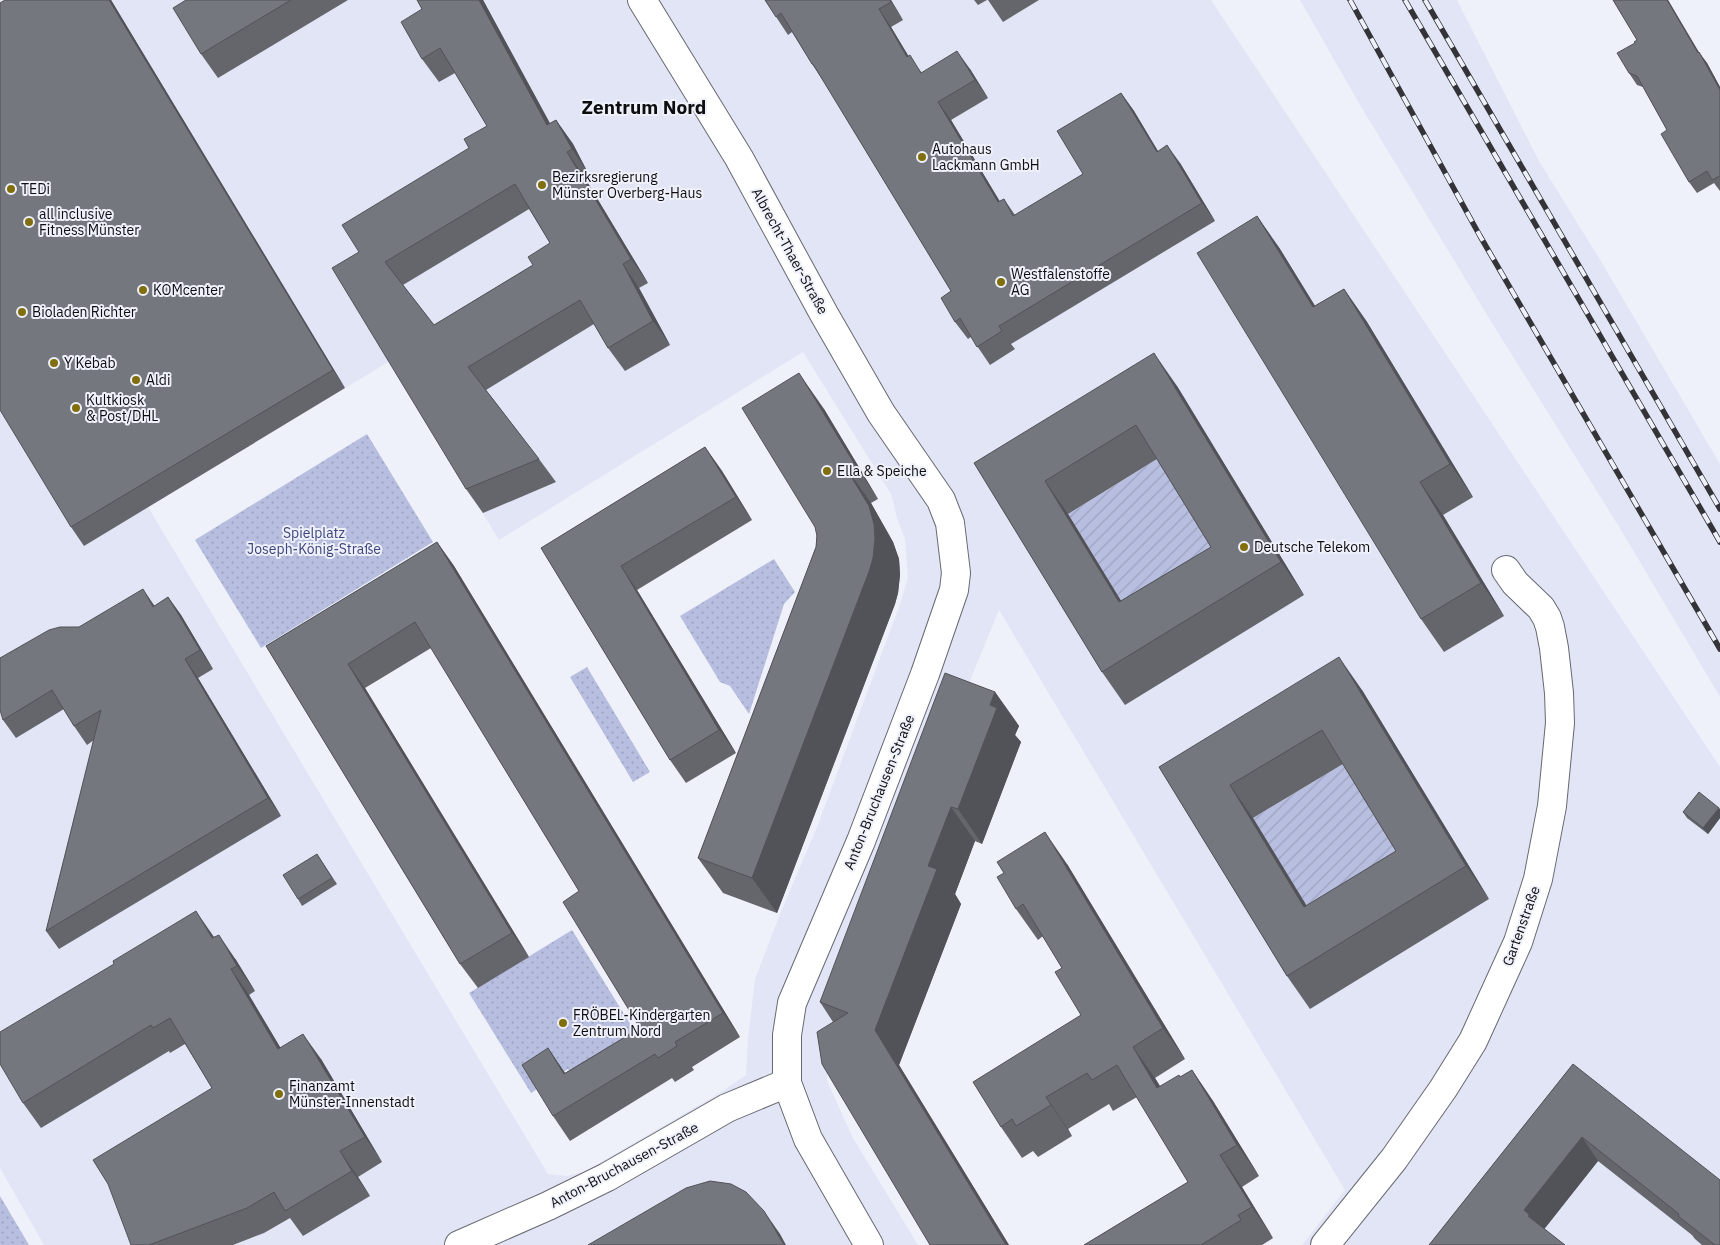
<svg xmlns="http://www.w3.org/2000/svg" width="1720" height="1245" viewBox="0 0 1720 1245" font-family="'IBM Plex Sans',sans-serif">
	<defs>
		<pattern id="park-dots" width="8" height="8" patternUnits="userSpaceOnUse" patternTransform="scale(1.25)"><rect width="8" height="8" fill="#b8bee0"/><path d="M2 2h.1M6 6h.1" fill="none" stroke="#9da2bf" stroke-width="1.8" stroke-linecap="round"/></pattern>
		<pattern id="garden-furrows" width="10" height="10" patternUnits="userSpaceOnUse" patternTransform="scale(1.25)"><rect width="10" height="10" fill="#b8bee0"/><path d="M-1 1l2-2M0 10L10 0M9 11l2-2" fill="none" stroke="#9da2bf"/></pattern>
	</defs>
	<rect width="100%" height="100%" fill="#eff1fa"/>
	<g fill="#e1e5f5" fill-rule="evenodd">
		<path d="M0,0H1211L1720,767V1245H1302L1345,1190L999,610L836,1006L827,1039V1081L853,1138L918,1245H44L0,1168ZM803,352L891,494L897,518L905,539L908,578L899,607L817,827L780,914L755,979L748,1039L746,1075L718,1094L584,1172L567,1176L548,1174L148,507L390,361L499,540Z"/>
		<polygon points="1300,0 1457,0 1539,161 1602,263 1720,464 1720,697 1621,530 1492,323 1357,100"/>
	</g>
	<g fill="url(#park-dots)">
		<polygon points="367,434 433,542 261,648 195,540"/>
		<polygon points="774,559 795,592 784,604 749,714 730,686 720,682 680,616"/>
		<polygon points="587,667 650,772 633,782 570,677"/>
		<polygon points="572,930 647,1051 582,1091 568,1069 531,1093 469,993"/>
		<polygon points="0,1196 29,1245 0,1245"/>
	</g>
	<g fill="url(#garden-furrows)">
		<polygon points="1159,458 1234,580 1142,635 1068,514"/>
		<polygon points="1345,763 1419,884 1327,940 1253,818"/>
	</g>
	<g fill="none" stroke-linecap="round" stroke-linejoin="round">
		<defs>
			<g id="street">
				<polyline points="642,0 739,158 824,314 881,413 941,500 950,523 956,573 954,590 925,674 861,841 792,1003 787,1035 787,1083 808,1139 869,1245"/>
				<polyline points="459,1245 548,1206 607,1177 727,1108 787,1083"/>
				<polyline points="1325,1245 1394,1159 1443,1089 1473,1041 1518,942 1538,879 1552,806 1560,723 1559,693 1554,648 1550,627 1547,618 1541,608 1515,583 1506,570"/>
			</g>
		</defs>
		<use href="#street" stroke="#676971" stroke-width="30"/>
		<use href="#street" stroke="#fff" stroke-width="28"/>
		<defs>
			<g id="rail">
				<polyline points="1350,0 1480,236 1720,649"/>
				<polyline points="1405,0 1720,542"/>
				<polyline points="1425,0 1720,509"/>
			</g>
		</defs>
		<use href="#rail" stroke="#343438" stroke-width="5.5"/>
		<use href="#rail" stroke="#eff1fa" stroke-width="4" stroke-dasharray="11" stroke-linecap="butt"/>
	</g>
	<g fill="#65666c" fill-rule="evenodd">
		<polygon points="111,0 345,388 84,546 71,527"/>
		<polygon points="186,0 348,0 218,78 201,54"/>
		<path d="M417,0H483L550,124L556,120L573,144L588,173L583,175L648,283L639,288L670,345L625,371L608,348L594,324L486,390L539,459L556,482L483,513L466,489L359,252L469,148L487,126L455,73L439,82L422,59V9ZM529,209L550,243L533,265L434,325L403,285Z"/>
		<polygon points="765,0 891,0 903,20 891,27 908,56 922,73 970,69 988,98 951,120 1000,202 1004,199 1015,215 1083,174 1121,93 1134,111 1158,151 1180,163 1215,221 1011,344 1015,349 990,365 971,337 968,339 955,322 951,291 824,82 812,64 792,32 788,35"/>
		<polygon points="974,0 987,0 978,5"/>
		<polygon points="988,0 1039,0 1003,22"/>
		<polygon points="1613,0 1668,0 1698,52 1707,63 1720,87 1720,191 1714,183 1697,193 1689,182 1667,130 1643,87 1637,85 1629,73 1635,43 1637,40"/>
		<polygon points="1257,216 1280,249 1315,306 1344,289 1367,322 1473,497 1443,515 1504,616 1444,652 1421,619"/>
		<path d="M1177,386L1304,595L1125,705L1102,672L974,463ZM1157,459L1211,547L1121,601L1068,514Z"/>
		<polygon points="824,409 878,499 871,503 893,542 899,559 900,575 898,593 895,604 777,913 723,893 698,858 816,547"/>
		<polygon points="705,447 722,471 752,520 637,590 736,753 686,783 670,760 541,548"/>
		<polygon points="437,542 454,566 740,1037 692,1067 694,1070 675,1082 672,1078 570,1141 553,1116 548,1048 565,1073 640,1028 579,891 431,648 365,688 529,957 478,988 460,964 266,646"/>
		<polygon points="168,597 181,615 213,669 198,678 281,816 59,949 46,931 94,740 87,745 74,726 64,709 16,738 3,720 79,627 154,606"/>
		<path d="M1362,690L1489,899L1310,1009L1287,976L1159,767ZM1343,764L1396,851L1307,906L1253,818Z"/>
		<polygon points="995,692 1019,726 1015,735 1021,742 982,844 975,841 955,894 961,904 899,1065 1009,1245 930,1245 833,1022 820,1002"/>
		<polygon points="1720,809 1720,818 1708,834 1687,818 1683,812"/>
		<polygon points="317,854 337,884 302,906 298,899"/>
		<polygon points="1067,864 1185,1059 1155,1078 1160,1086 1180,1077 1192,1070 1213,1101 1259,1176 1242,1187 1273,1238 1262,1245 1084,1245 1188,1182 1137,1097 1113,1111 1109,1104 1068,1129 1072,1136 1038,1157 1033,1151 1022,1158 1001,1127 1081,1015 1062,968 1043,936 1038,940 1016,909"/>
		<polygon points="214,937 236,960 255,991 249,995 280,1047 321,1059 382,1162 358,1177 370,1196 303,1236 290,1218 264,1233 233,1245 131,1245 212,1088 185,1044 170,1053 169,1051 41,1128 23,1103 114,964"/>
		<polygon points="1573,1064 1720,1245 1702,1245 1695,1239 1692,1235 1598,1161 1544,1229 1429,1245"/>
	</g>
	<g fill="#525358">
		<polygon points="109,0 111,0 345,388 333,370"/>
		<polygon points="479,0 483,0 564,149 547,125"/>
		<polygon points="890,0 891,0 903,20"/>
		<polygon points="1667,0 1668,0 1706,64 1698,53"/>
		<polygon points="879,9 891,27 920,75 907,57"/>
		<polygon points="957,51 970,69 988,98 975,80"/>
		<polygon points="1699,52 1707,63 1720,87 1720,90"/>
		<polygon points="1121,93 1134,111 1169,170 1157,152"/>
		<polygon points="938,102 951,120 1011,220 998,202"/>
		<polygon points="556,120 573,144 588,173 572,149"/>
		<polygon points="1167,145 1180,163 1215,221 1202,203"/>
		<polygon points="567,152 583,175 648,283 631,259"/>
		<polygon points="1257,216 1280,249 1336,340 1313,307"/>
		<polygon points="623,264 639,288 670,345 653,321"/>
		<polygon points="1344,289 1367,322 1473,497 1450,464"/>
		<polygon points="1154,353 1177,386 1304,595 1281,562"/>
		<polygon points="799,373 824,409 878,499 854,463"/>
		<polygon points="705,447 722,471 752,520 736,497"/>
		<polygon points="846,468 871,503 893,542 899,559 900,575 898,593 895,604 777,913 752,878"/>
		<polygon points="1045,481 1068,514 1142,635 1119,602"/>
		<polygon points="1420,482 1443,515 1504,616 1481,583"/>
		<polygon points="437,542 454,566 740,1037 723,1013"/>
		<polygon points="621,566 637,590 736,753 719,730"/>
		<polygon points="143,589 156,608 153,607"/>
		<polygon points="168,597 181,615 213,669 200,650"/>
		<polygon points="1339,657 1362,690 1489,899 1466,866"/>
		<polygon points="185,659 198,678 281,816 268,798"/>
		<polygon points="348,664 365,688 529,957 512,933"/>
		<polygon points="995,692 1019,726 1015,735 1021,742 982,844 958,809 990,705"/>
		<polygon points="1230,785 1253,818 1327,940 1304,907"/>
		<polygon points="951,807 975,841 955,894 961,904 899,1065 1009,1245 1006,1245 875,1030 928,866"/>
		<polygon points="1719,808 1720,809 1720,818 1708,834 1703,828"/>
		<polygon points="1045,832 1067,864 1185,1059 1163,1028"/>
		<polygon points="196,911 214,937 230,963 212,938"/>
		<polygon points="219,935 236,960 255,991 237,966"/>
		<polygon points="231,969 249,995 296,1074 278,1049"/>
		<polygon points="303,1034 321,1059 382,1162 365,1137"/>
		<polygon points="1133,1047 1155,1078 1179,1119 1157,1088"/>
		<polygon points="548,1048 565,1073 564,1074"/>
		<polygon points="1192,1070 1213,1101 1259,1176 1237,1145"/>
		<polygon points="1046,1097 1068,1129 1072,1136 1051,1105"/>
		<polygon points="1582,1137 1598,1161 1542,1232 1524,1210"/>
		<polygon points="340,1151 358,1177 370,1196 352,1171"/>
		<polygon points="1220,1155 1242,1187 1273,1238 1252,1207"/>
		<polygon points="764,1211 780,1234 786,1245 784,1245"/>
	</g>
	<g fill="#75777e" stroke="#525358" fill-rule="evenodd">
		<polygon points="5,0 109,0 333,370 71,527 0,410 0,3"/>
		<polygon points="186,0 291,0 201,54 173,8"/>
		<path d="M417,0H479L547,125L556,120L572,149L567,152L631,259L623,264L653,321L608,348L580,300L468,367L539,459L466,489L332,268L359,252L342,225L469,148L464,139L487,126L440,48L422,59L401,22L422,9ZM515,184L550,243L528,257L533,265L434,325L385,262Z"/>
		<polygon points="765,0 890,0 891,2 879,9 907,57 910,55 921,73 957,51 975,80 938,102 998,202 1004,199 1013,216 1083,174 1057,131 1121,93 1157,152 1167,145 1202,203 999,326 1002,331 977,347 960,318 955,322 941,298 951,291 813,64 812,64 781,13 776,17"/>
		<polygon points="1613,0 1667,0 1698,53 1699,52 1720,90 1720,176 1712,180 1707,171 1689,182 1661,134 1667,130 1637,76 1629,73 1617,53 1635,43 1634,42 1637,40"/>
		<polygon points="1257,216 1313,307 1344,289 1450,464 1420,482 1481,583 1421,619 1197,253"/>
		<path d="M1154,353L1281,562L1102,672L974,463ZM1136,425L1211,547L1119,602L1045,481Z"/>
		<polygon points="799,373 854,463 846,468 869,506 874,524 875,539 873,558 870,569 752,878 698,858 816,547 817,536 815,527 742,408"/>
		<polygon points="705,447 736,497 621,566 719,730 670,760 541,548"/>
		<polygon points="437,542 723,1013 675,1042 677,1046 658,1058 655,1054 553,1116 522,1065 548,1048 564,1074 640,1028 563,902 579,891 415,622 348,664 512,933 460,964 266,646"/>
		<polygon points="143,589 153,607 168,597 200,650 185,659 268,798 46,931 101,710 74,726 52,690 3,720 0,710 0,658 49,630 60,627 79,627"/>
		<path d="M1339,657L1466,866L1287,976L1159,767ZM1322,730L1396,851L1304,907L1230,785Z"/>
		<polygon points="945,673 995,692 990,705 997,708 958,809 951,807 928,866 937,869 875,1030 1006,1245 930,1245 822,1064 817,1032 848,1013 820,1002"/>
		<polygon points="1699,792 1719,808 1703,828 1683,812"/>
		<polygon points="1045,832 1163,1028 1133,1047 1157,1088 1179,1075 1180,1077 1192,1070 1237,1145 1220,1155 1252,1207 1238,1215 1241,1220 1201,1245 1084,1245 1188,1182 1117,1065 1092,1080 1087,1073 1046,1097 1051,1105 1016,1126 1012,1119 1001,1127 973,1082 1081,1015 1055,972 1062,968 1023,904 1016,909 997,877 1004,873 997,862"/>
		<polygon points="317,854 332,878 298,899 283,875"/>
		<polygon points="196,911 212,938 219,935 237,966 231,969 278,1049 303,1034 365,1137 340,1151 352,1171 285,1211 274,1192 247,1208 149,1245 131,1245 108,1184 93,1160 212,1088 170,1018 153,1028 151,1025 23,1103 0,1064 0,1032 114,964 113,961"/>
		<polygon points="1573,1064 1720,1180 1720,1245 1715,1245 1678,1216 1679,1214 1582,1137 1524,1210 1530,1215 1528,1216 1565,1245 1429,1245"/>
		<polygon points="710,1181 731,1184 746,1192 764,1211 784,1245 588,1245 686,1188"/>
	</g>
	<g fill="#816e0c" stroke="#eff1fa" stroke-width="2">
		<circle cx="922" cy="157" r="5"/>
		<circle cx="542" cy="185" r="5"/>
		<circle cx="11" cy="189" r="5"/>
		<circle cx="29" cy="222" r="5"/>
		<circle cx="1001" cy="282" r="5"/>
		<circle cx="143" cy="290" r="5"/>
		<circle cx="22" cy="312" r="5"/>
		<circle cx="54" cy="363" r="5"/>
		<circle cx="136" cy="380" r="5"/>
		<circle cx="76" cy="408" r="5"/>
		<circle cx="827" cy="471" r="5"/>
		<circle cx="1244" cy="547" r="5"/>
		<circle cx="563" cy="1023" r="5"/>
		<circle cx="279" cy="1094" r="5"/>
	</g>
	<g text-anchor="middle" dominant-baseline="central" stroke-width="4" stroke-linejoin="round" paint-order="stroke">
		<g font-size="14" fill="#0d0d10" stroke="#eff1fa" text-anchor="start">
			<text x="932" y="149">Autohaus<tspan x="932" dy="16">Lackmann GmbH</tspan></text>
			<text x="552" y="177">Bezirksregierung<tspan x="552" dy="16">Münster Overberg-Haus</tspan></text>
			<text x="21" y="189">TEDi</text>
			<text x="39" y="214">all inclusive<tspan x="39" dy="16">Fitness Münster</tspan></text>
			<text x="1011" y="274">Westfalenstoffe<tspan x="1011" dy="16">AG</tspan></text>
			<text x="153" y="290">KOMcenter</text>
			<text x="32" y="312">Bioladen Richter</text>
			<text x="64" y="363">Y Kebab</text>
			<text x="146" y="380">Aldi</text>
			<text x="86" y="400">Kultkiosk<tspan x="86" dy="16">&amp; Post/DHL</tspan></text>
			<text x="837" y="471">Ella &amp; Speiche</text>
			<text x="1254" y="547">Deutsche Telekom</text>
			<text x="573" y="1015">FRÖBEL-Kindergarten<tspan x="573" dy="16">Zentrum Nord</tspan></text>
			<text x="289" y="1086">Finanzamt<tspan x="289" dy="16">Münster-Innenstadt</tspan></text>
		</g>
		<g font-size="14" fill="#0d0d10" stroke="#eff1fa">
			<text transform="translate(790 251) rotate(61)">Albrecht-Thaer-Straße</text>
			<text transform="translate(879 792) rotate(-68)">Anton-Bruchausen-Straße</text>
			<text transform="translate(1521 926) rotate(-70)">Gartenstraße</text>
			<text transform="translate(624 1165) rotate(-28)">Anton-Bruchausen-Straße</text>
		</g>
		<g font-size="14" fill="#3e447d" stroke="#eff1fa">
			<text x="314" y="533">Spielplatz<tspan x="314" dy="16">Joseph-König-Straße</tspan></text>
		</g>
		<g font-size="19" font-weight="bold" fill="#0d0d10" stroke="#eff1fa">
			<text x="644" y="107">Zentrum Nord</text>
		</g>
	</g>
</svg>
